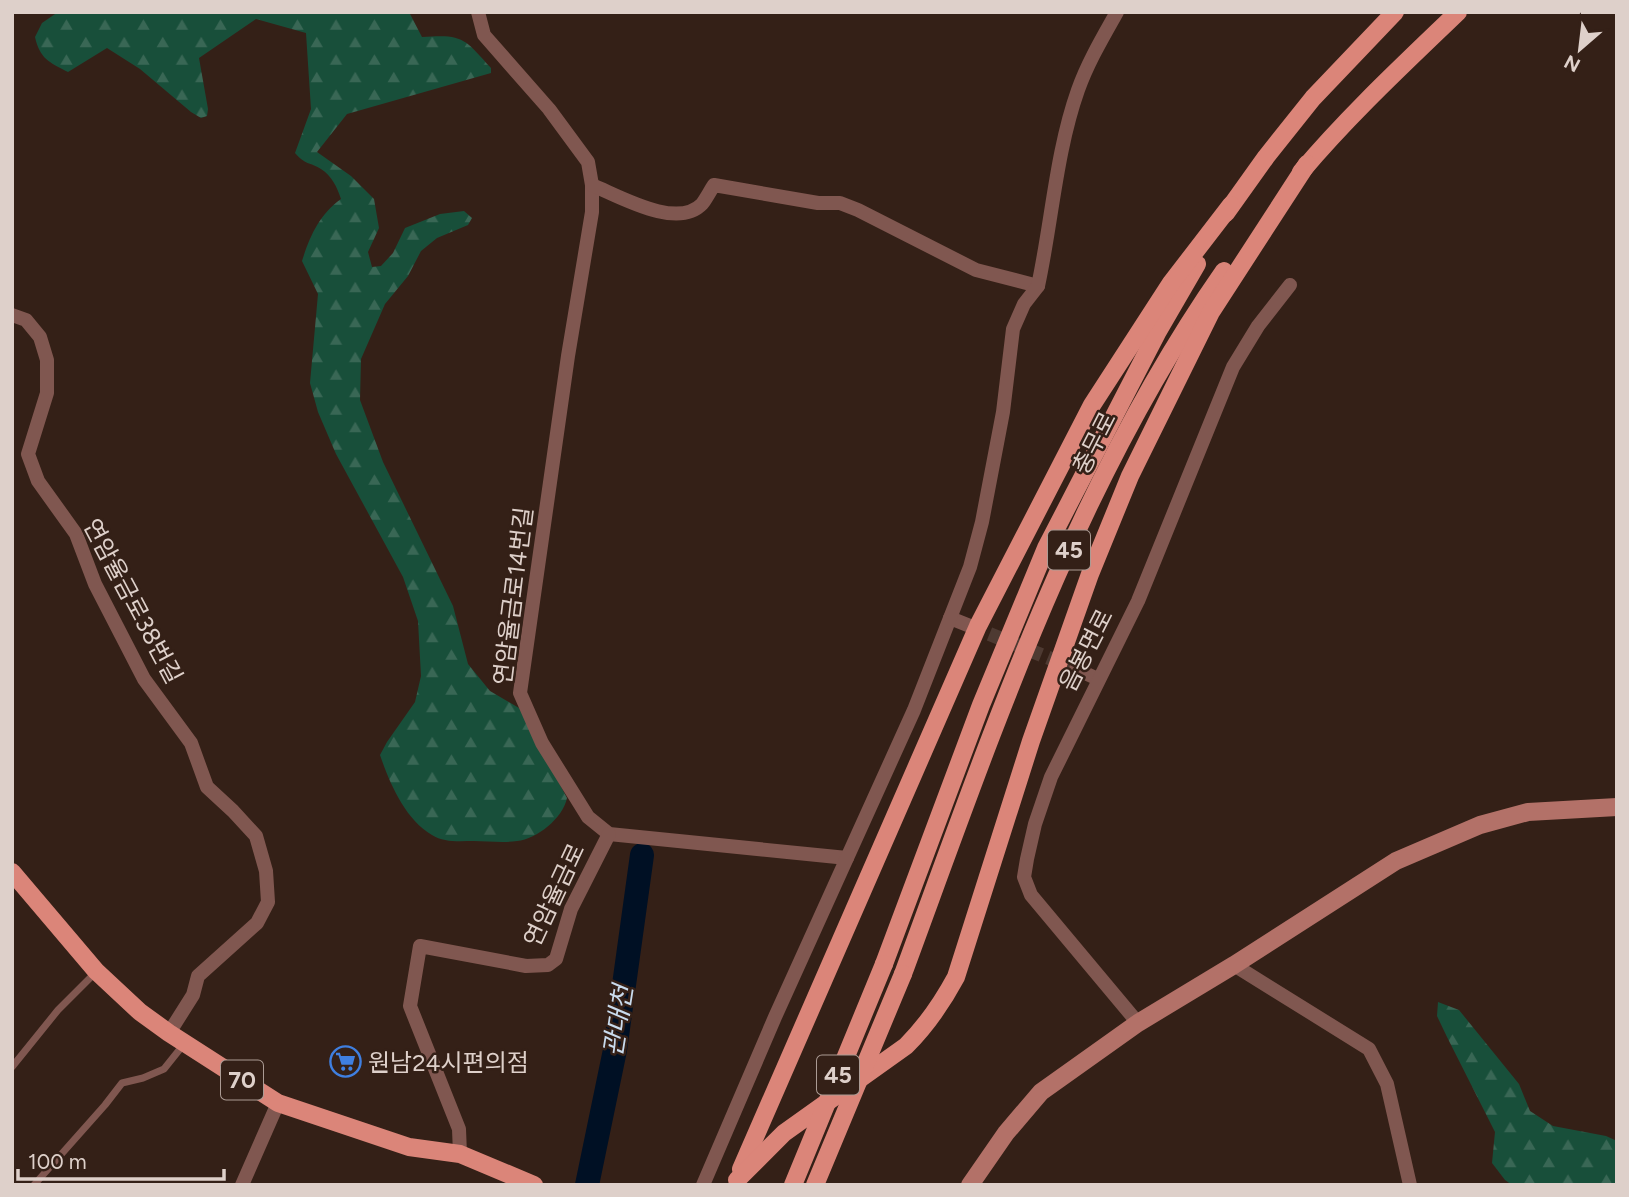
<svg xmlns="http://www.w3.org/2000/svg" width="1629" height="1197" viewBox="0 0 1629 1197" font-family="Figtree,'Noto Sans KR',sans-serif">
	<defs>
		<pattern id="forest-firs" width="22" height="20" patternUnits="userSpaceOnUse" patternTransform="scale(1.75)"><rect width="22" height="20" fill="#184f3a"/><path d="M5 1l3.5 6h-7zM16 11l3.5 6h-7z" fill="#396755"/></pattern>
	</defs>
	<rect width="100%" height="100%" fill="#342017"/>
	<g fill="url(#forest-firs)">
		<path d="M58,12H409L422,37C463,34 464,38 491,68V73L347,114L317,152L351,176L374,199L379,228L368,252L372,267L381,266L393,253L405,228L440,214L464,211L472,218L468,225L437,238L421,251L408,276L385,304L361,359L360,400L383,462L453,606L468,664L490,691L519,708L567,798C563,818 537,839 517,841C503,843 488,841 474,841C461,841 444,843 432,835C405,819 390,784 380,755L387,742L415,702L421,676L418,621L403,577L336,454L318,412L310,383L318,294L302,261C310,236 319,215 341,199C337,187 332,176 321,169C310,162 305,165 295,153L311,109L306,33L256,19L199,58L208,109L207,116L201,118L191,112L140,69L107,48L68,72C49,62 40,59 35,37L42,23Z"/>
		<polygon points="1438,1002 1459,1010 1519,1084 1530,1111 1553,1126 1606,1136 1617,1141 1617,1185 1512,1185 1505,1180 1492,1163 1495,1132 1447,1037 1437,1016"/>
	</g>
	<g fill="none" stroke-linecap="round" stroke-linejoin="round">
		<polyline stroke="#001024" stroke-width="24" points="587,1185 615,1050 642,855"/>
		<polyline stroke="#4e3a32" stroke-width="14" stroke-dasharray="14 7" stroke-linecap="butt" points="970,626 1076,669"/>
		<g stroke="#805750" stroke-width="7">
			<polyline points="12,1067 58,1010 96,972"/>
			<polyline points="34,1185 105,1105 122,1083 143,1078 164,1069 184,1044"/>
		</g>
		<g stroke="#805750" stroke-width="14">
			<polyline points="478,12 484,35 549,109 588,162 592,185 592,212 568,356 520,693 542,743 588,817 609,834 847,858"/>
			<path d="M592,185C619,196 677,230 702,204C706,199 710,191 714,185L818,203H840L858,210L976,270L1038,286"/>
			<polyline points="12,315 26,320 40,337 47,360 47,393 28,454 38,481 76,534 95,584 144,679 191,743 207,787 233,811 256,836 266,871 268,902 257,923 198,976 193,995 169,1033"/>
			<polyline points="950,618 970,626"/>
			<polyline points="1076,669 1098,679"/>
			<polyline points="1234,965 1369,1049 1387,1084 1410,1185"/>
			<polyline points="1138,1023 1031,895 1024,877 1027,859 1035,824 1051,777 1138,601 1233,367 1258,326 1290,285"/>
			<polyline points="460,1154 459,1129 410,1006 420,946 526,966 548,965 556,959 571,909 609,834"/>
			<polyline points="242,1185 278,1103"/>
			<path d="M703,1185L775,1017L914,710L970,567L982,522L1003,412L1013,329L1024,304L1038,286C1052,221 1056,152 1078,90C1088,62 1103,37 1117,12"/>
		</g>
		<polyline stroke="#b37168" stroke-width="18" points="970,1185 1006,1133 1041,1092 1138,1023 1234,965 1396,861 1480,825 1528,812 1617,807"/>
		<g stroke="#db8579" stroke-width="18">
			<path d="M1301,172C1349,115 1404,64 1458,12"/>
			<polyline points="1226,213 1266,157 1313,98 1395,12"/>
			<polyline points="12,872 96,971 140,1012 169,1033 278,1103 409,1147 460,1154 534,1185"/>
			<polyline points="884,964 981,705 1046,548 1157,333 1197,264"/>
			<path d="M903,974C992,733 1075,484 1224,271"/>
			<polyline points="741,1169 978,626 1092,405 1171,283 1231,205"/>
			<path d="M737,1180L784,1133L906,1046C927,1025 942,1003 956,977L1031,741L1090,574L1130,476L1211,312L1307,164"/>
		</g>
		<g stroke="#db8579" stroke-width="18">
			<polyline points="793,1185 884,964"/>
			<polyline points="815,1185 903,974"/>
		</g>
	</g>
	<defs>
		<symbol id="supermarket-ring" viewBox="-11 -11 22 22"><circle r="9.5" fill="#342017" stroke="#3f7fe0" stroke-width="1.5"/><path d="M-6-5.5h2.5l.6 2H6L4.5 2H-2.5L-4.4-4H-6ZM-1.5 3.2a1.3 1.3 0 1 0 .1 0ZM3 3.2a1.3 1.3 0 1 0 .1 0Z" fill="#3f7fe0"/></symbol>
	</defs>
	<g fill-rule="evenodd">
		<use href="#supermarket-ring" x="328" y="1044" width="35" height="35"/>
	</g>
	<g text-anchor="middle" dominant-baseline="central" stroke-width="5" stroke-linejoin="round" paint-order="stroke">
		<g fill="#342017" stroke="#ab9b94" stroke-width="2">
			<rect x="1048" y="530.5" width="42" height="39" rx="5"/>
			<rect x="817" y="1055.5" width="42" height="39" rx="5"/>
			<rect x="221" y="1060.5" width="42" height="39" rx="5"/>
		</g>
		<g font-size="23" font-weight="bold" fill="#ded0ca">
			<text x="1069" y="550">45</text>
			<text x="838" y="1075">45</text>
			<text x="242" y="1080">70</text>
		</g>
		<g font-size="24" fill="#ded0ca" stroke="#342017">
			<text transform="translate(1094 443) rotate(-63)">충무로</text>
			<text transform="translate(513 596) rotate(-83)">연암율금로14번길</text>
			<text transform="translate(133 601) rotate(62)">연암율금로38번길</text>
			<text transform="translate(1086 650) rotate(-63)">음봉면로</text>
			<text transform="translate(554 895) rotate(-65)">연암율금로</text>
		</g>
		<g font-size="24" fill="#ded0ca" stroke="#342017" text-anchor="start">
			<text x="368" y="1062">원남24시편의점</text>
		</g>
		<g font-size="26" font-style="italic" fill="#c9dbed" stroke="#342017">
			<text transform="translate(618 1021) rotate(-81)">관대천</text>
		</g>
	</g>
	<rect width="1629" height="1197" fill="none" stroke="#ded0ca" stroke-width="28"/>
	<g transform="translate(1580 49) rotate(208)" stroke="#342017" stroke-width="5" paint-order="stroke">
	<path d="M0-5L12 26L0 18L-12 26Z" fill="#ded0ca"/>
	<text y="-10" font-size="19" font-weight="bold" text-anchor="middle" fill="#ded0ca">N</text>
	</g>
	<path d="M18 1169v10h206v-10" fill="none" stroke="#ded0ca" stroke-width="3.5"/>
	<text x="28" y="1169" font-size="21" fill="#ded0ca" stroke="#342017" stroke-width="5" paint-order="stroke">100 m</text>
</svg>
